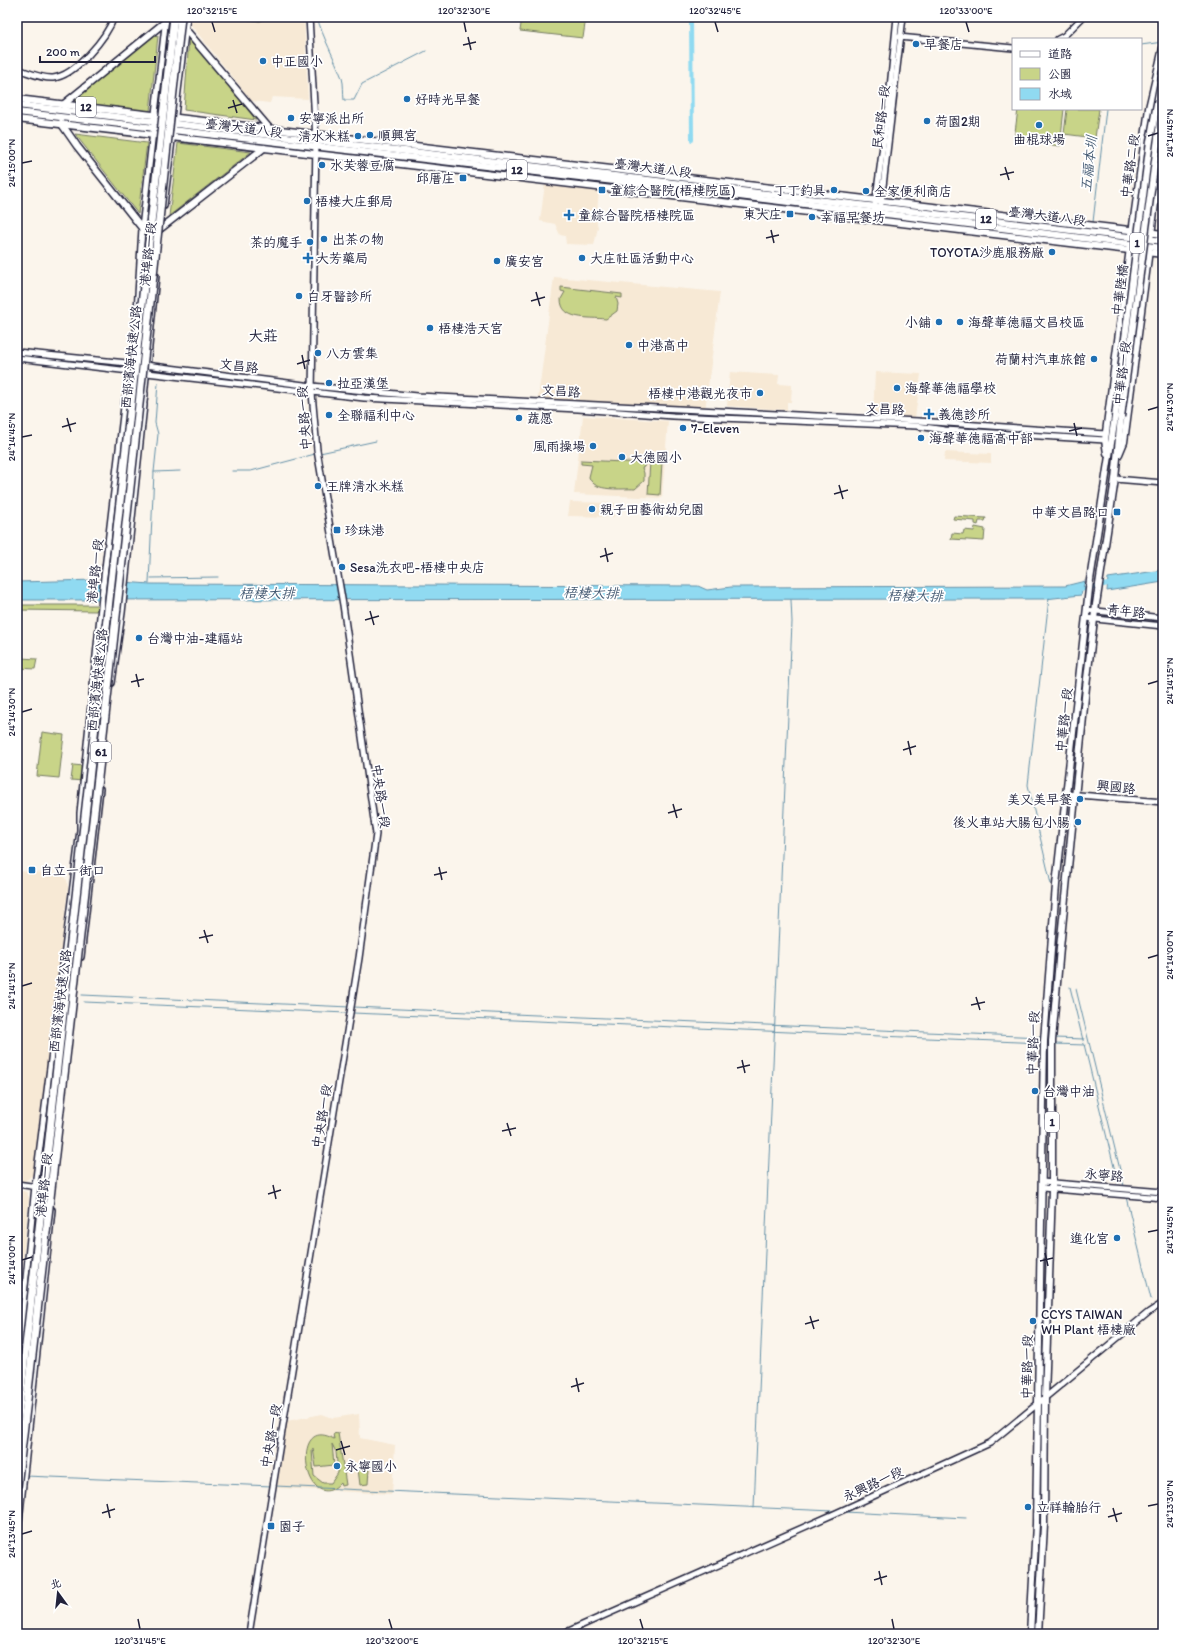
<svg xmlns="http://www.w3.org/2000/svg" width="1180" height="1651" viewBox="0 0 1180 1651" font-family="Itim,'LXGW WenKai TC','Klee One',sans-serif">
	<rect width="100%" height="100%" fill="#fbf5ec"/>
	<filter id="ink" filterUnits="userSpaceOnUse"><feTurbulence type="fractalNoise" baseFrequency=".025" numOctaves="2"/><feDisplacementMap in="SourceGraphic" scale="8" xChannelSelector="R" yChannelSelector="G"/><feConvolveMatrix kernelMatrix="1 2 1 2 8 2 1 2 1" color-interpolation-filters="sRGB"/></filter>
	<g filter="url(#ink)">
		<g fill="#f7e9d5">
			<polygon points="190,17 304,17 308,99 272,97 270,103 252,101 191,25"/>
			<polygon points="545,184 599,192 596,220 598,227 594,245 566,244 565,236 560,235 555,224 540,221"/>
			<polygon points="554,277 720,292 705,411 538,398"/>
			<polygon points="730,372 779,375 778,384 792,385 791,402 787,402 787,410 727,406"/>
			<polygon points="875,372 921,374 915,418 873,416"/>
			<polygon points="583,416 668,421 662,498 574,494"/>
			<polygon points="945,452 991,454 991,463 944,461"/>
			<polygon points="570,502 615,503 614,517 568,516"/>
			<polygon points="17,871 60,874 67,880 68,888 45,1090 33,1175 25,1181 17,1180"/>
			<polygon points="17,1189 26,1192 29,1197 17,1317"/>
			<polygon points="322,1414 333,1418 359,1414 360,1438 395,1445 392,1494 277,1488 287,1421"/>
		</g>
		<g fill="#c8d488" stroke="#757b62" fill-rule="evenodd">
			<polygon points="226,17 270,17 260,21"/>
			<polygon points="522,17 586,17 583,38 520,31"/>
			<polygon points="155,35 158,36 150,111 75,103 75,99"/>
			<polygon points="189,37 256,120 184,110"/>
			<polygon points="1018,109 1064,109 1060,146 1014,140"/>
			<polygon points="1067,109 1099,109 1095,138 1064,134"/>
			<polygon points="75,134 147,143 138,214"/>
			<polygon points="178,143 251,152 169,216"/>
			<path d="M561,287L622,294V298L616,297L618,304L617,311L606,319C589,317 561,321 561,299L565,292L561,291Z"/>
			<path d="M581,460L645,463L644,467L642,468L644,473V481L635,489C622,488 594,493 589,477L592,465L581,464Z"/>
			<polygon points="650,461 662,462 660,495 648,494"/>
			<polygon points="954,516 986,518 985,521 979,521 978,525 975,524 975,521 953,519"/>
			<polygon points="975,527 985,529 984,541 951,539 952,533 963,534 964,530 974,531"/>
			<polygon points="17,605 99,605 96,611 17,610"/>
			<polygon points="21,658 37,659 35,669 19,668"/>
			<polygon points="42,732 64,735 59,778 37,776"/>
			<polygon points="73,765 84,766 83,781 71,780"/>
			<path d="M338,1433L346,1485L341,1486L340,1483C306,1520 288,1413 334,1439L333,1434ZM332,1444L336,1452L338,1473L331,1483H323L314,1476L312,1450L313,1448L316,1467L334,1465Z"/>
			<polygon points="358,1469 369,1469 368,1484 360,1485"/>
		</g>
		<g fill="#90daf1" stroke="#6490a8">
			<polygon points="1163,570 1163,582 1107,591 1108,578"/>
			<polygon points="96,580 150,584 698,586 707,590 731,587 1065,586 1085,581 1081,595 1045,599 17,600 17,582"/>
		</g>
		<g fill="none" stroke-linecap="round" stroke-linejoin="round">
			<g stroke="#6490a8" stroke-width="1">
				<path d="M317,17C323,38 334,57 342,78C344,84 343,93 344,100H354L362,84L426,51"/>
				<polyline points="1141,45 1163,42"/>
				<polyline points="1093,222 1106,109"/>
				<polyline points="320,453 376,441"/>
				<polyline points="232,471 251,471 315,454"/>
				<polyline points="154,472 180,471"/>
				<polyline points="151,578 218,577"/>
				<polyline points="149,583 154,472 158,434 155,423 158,383"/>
				<polyline points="1049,598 1028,785 1051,884"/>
				<polyline points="1070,987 1118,1183"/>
				<polyline points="1076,989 1124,1186"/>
				<polyline points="82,995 350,1007"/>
				<polyline points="84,1002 347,1013"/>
				<polyline points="353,1007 1041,1037"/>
				<polyline points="353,1013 1041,1043"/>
				<polyline points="1054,1038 1084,1039"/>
				<polyline points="1054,1044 1085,1045"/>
				<polyline points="1126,1197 1151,1299"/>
				<polyline points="25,1476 272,1486"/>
				<polyline points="275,1486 833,1511"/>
				<polyline points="754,1508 792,622 791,600"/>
				<polyline points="844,1512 966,1518"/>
			</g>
			<g stroke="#90daf1" stroke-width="4">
				<polyline points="691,17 692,140"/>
				<polyline points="1079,590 1113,583"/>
			</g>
			<defs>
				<g id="minor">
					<polyline points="899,37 1013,48"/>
					<polyline points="1058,39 1064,36 1083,17"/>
					<path d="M17,69C28,72 41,79 53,78C75,76 107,37 114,17"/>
					<polyline points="164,206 187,17"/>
					<polyline points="873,220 888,108 897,17"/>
					<polyline points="879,220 903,17"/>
					<polyline points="136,328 142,228 166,17"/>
					<polyline points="17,352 137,364"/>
					<polyline points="17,358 364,398 578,409 673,416 917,426 945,430 1105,440"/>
					<polyline points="145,365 312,386 418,396 918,421 1106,434"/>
					<polyline points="144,397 156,276"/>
					<polyline points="1115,479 1163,483"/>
					<polyline points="1087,610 1163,618"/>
					<polyline points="1086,618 1163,626"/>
					<polyline points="112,683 122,613 144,405"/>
					<polyline points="1067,794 1163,802"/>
					<polyline points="88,806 92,796 133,428 133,413"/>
					<polyline points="81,957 100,789"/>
					<polyline points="1042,1182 1163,1192"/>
					<polyline points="17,1184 38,1187"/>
					<polyline points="1042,1188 1163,1198"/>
					<polyline points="17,1371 35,1186 80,830 80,813 104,577 125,398 131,383"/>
					<polyline points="17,1541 52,1210"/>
					<polyline points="249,1634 359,958 376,834 343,605 317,450 312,393 316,140 309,17"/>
					<polyline points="562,1634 834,1514 990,1443 1149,1312 1163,1303"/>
				</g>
				<g id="major">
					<polyline points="185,29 268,127"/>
					<polyline points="17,99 1163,234"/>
					<polyline points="17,105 1163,241"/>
					<polyline points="64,106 64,104 165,22"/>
					<polyline points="17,112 666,187 1163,248"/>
					<path d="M17,119C399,164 781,208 1163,254"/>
					<polyline points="61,123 77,146 142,228"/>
					<polyline points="160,229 264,148"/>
					<polyline points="1132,233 1149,108 1163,48"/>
					<polyline points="1151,235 1163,139"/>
					<polyline points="1107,453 1105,440 1130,248"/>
					<polyline points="1119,454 1124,442 1149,250"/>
					<polyline points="1030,1634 1036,1524 1044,1041 1056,885 1090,580 1115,417"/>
					<polyline points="1038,1634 1044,1525 1045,1398 1052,1189 1052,1041 1060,948 1086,687 1095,611 1115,479 1121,417"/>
				</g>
				<polyline id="highway" points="142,409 144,394"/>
			</defs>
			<use href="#minor" stroke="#22223b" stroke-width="8"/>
			<use href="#major" stroke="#22223b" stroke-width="9"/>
			<use href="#highway" stroke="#22223b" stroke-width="10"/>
			<use href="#minor" stroke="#fff" stroke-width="5"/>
			<use href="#major" stroke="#fff" stroke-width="6"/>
			<use href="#highway" stroke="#fff" stroke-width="7"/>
			<defs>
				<g id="major-bridge">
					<polyline points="1115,417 1150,141 1163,71"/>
					<polyline points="1121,417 1163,100"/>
				</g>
				<g id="highway-bridge">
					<polyline points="17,1426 174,17"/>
					<polyline points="17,1487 109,681 181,17"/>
				</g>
			</defs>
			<use href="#major-bridge" stroke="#22223b" stroke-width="9" stroke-linecap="butt"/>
			<use href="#highway-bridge" stroke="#22223b" stroke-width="10" stroke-linecap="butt"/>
			<use href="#major-bridge" stroke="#fff" stroke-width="6"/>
			<use href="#highway-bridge" stroke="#fff" stroke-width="7"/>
		</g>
	</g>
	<path fill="none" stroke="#22223b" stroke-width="1.5" d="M212,22L215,32M464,22L466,32M715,22L718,32M966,22L969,32M468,37L471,50M463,45L476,42M233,100L237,113M228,108L242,104M1148,136L1158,133M22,163L32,161M1005,167L1009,180M1000,175L1014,172M771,230L774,243M766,238L779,235M536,292L540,306M531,301L545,297M302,355L305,369M297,364L310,360M1148,410L1158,407M67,418L71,432M1074,423L1077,436M62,427L76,423M1069,431L1082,428M22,437L32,435M839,485L843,499M834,494L848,490M605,548L608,562M600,557L613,553M370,611L374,625M365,620L379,616M136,674L139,687M131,682L144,679M1148,684L1158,681M22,712L32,709M908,741L911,755M903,750L916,746M673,804L677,818M668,813L682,809M439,867L442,880M434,875L447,872M204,930L208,943M199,938L213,935M1148,958L1158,955M22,986L32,983M976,997L980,1010M971,1005L985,1002M742,1060L745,1073M737,1068L750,1065M507,1123L511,1136M502,1131L516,1128M273,1185L276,1199M268,1194L281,1190M1148,1232L1158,1230M1045,1253L1048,1266M22,1260L32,1257M1040,1261L1053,1258M810,1316L814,1329M805,1324L819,1320M576,1378L579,1392M571,1387L584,1383M341,1441L345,1455M336,1450L350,1446M107,1504L110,1518M1148,1506L1158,1504M1113,1508L1117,1522M102,1513L115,1509M1108,1517L1122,1513M22,1534L32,1531M879,1571L882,1585M874,1580L887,1576M138,1619L140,1629M389,1619L392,1629M640,1619L643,1629M892,1619L894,1629"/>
	<g fill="#1f6fb2" stroke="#fff" stroke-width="1.5">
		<circle cx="916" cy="44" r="4"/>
		<circle cx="263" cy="61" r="4"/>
		<circle cx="407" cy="99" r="4"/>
		<circle cx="291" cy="118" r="4"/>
		<circle cx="927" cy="121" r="4"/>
		<circle cx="1039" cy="125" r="4"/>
		<circle cx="370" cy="135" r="4"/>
		<circle cx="358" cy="136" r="4"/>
		<circle cx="322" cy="165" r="4"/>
		<rect x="459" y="174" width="8" height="8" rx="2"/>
		<rect x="598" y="186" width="8" height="8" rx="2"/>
		<circle cx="834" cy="190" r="4"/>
		<circle cx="866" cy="191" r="4"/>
		<circle cx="307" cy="201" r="4"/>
		<rect x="786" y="210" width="8" height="8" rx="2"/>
		<path d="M567 209h4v4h4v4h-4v4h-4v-4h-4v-4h4z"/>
		<circle cx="812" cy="217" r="4"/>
		<circle cx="324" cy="239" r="4"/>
		<circle cx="310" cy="242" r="4"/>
		<circle cx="1052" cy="252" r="4"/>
		<path d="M306 252h4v4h4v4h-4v4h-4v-4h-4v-4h4z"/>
		<circle cx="582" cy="258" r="4"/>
		<circle cx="497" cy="261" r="4"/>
		<circle cx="299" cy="296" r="4"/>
		<circle cx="939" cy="322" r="4"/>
		<circle cx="960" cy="322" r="4"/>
		<circle cx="430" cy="328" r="4"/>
		<circle cx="629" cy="345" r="4"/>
		<circle cx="318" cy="353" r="4"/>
		<circle cx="1094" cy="359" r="4"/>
		<circle cx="329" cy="383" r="4"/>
		<circle cx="897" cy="388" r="4"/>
		<circle cx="760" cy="393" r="4"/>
		<path d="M927 408h4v4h4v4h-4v4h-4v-4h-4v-4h4z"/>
		<circle cx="329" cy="415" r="4"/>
		<circle cx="519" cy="418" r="4"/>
		<circle cx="683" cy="428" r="4"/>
		<circle cx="921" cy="438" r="4"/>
		<circle cx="593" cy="446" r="4"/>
		<circle cx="622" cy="457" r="4"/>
		<circle cx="318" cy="486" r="4"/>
		<circle cx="592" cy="509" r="4"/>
		<rect x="1113" y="508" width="8" height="8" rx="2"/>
		<rect x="333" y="526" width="8" height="8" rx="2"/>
		<circle cx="342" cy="567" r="4"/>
		<circle cx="139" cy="638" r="4"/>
		<circle cx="1080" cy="799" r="4"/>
		<circle cx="1078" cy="822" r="4"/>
		<rect x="28" y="866" width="8" height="8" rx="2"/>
		<circle cx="1035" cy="1091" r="4"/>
		<circle cx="1117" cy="1238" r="4"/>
		<circle cx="1033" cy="1321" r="4"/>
		<circle cx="337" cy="1466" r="4"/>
		<circle cx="1028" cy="1507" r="4"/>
		<rect x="267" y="1522" width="8" height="8" rx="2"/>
	</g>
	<g text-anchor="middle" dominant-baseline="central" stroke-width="3.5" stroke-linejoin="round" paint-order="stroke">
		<g fill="#fff" stroke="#646476" stroke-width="1">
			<rect x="76" y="97" width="20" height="20" rx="3"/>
			<rect x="507" y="160" width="20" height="20" rx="3"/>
			<rect x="976" y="209" width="20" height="20" rx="3"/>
			<rect x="1130" y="233" width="14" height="20" rx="3"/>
			<rect x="91" y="742" width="20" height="20" rx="3"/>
			<rect x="1045" y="1112" width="14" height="20" rx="3"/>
		</g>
		<g font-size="12" font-weight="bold" fill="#22223b">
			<text x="86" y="107">12</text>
			<text x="517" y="170">12</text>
			<text x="986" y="219">12</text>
			<text x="1137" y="243">1</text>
			<text x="101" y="752">61</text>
			<text x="1052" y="1122">1</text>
		</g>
		<g font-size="13" fill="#22223b" stroke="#fff" text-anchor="start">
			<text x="924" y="44">早餐店</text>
			<text x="271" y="61">中正國小</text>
			<text x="415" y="99">好時光早餐</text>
			<text x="299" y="118">安寧派出所</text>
			<text x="935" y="121">荷園2期</text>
			<text x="378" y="135">順興宮</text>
			<text x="350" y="136" text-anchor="end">清水米糕</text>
			<text x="1039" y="139" text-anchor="middle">曲棍球場</text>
			<text x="330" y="165">水芙蓉豆腐</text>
			<text x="455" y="178" text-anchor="end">邱厝庄</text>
			<text x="610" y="190">童綜合醫院(梧棲院區)</text>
			<text x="826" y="190" text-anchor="end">丁丁釣具</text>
			<text x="874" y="191">全家便利商店</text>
			<text x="315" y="201">梧棲大庄郵局</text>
			<text x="782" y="214" text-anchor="end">東大庄</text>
			<text x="578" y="215">童綜合醫院梧棲院區</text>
			<text x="820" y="217">幸福早餐坊</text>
			<text x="332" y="239">出茶の物</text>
			<text x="302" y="242" text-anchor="end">茶的魔手</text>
			<text x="1044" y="252" text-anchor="end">TOYOTA沙鹿服務廠</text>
			<text x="316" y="258">大芳藥局</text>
			<text x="590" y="258">大庄社區活動中心</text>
			<text x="505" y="261">廣安宮</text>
			<text x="307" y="296">白牙醫診所</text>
			<text x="931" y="322" text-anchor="end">小舖</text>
			<text x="968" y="322">海聲華德福文昌校區</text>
			<text x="438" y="328">梧棲浩天宮</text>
			<text x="637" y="345">中港高中</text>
			<text x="326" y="353">八方雲集</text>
			<text x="1086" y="359" text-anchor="end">荷蘭村汽車旅館</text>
			<text x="337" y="383">拉亞漢堡</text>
			<text x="905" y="388">海聲華德福學校</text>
			<text x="752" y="393" text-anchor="end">梧棲中港觀光夜市</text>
			<text x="938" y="414">義德診所</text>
			<text x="337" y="415">全聯福利中心</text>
			<text x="527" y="418">蔬愿</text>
			<text x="691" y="428">7-Eleven</text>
			<text x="929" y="438">海聲華德福高中部</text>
			<text x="585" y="446" text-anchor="end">風雨操場</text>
			<text x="630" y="457">大德國小</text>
			<text x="326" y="486">王牌清水米糕</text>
			<text x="600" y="509">親子田藝術幼兒園</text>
			<text x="1109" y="512" text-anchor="end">中華文昌路口</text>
			<text x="345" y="530">珍珠港</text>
			<text x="350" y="567">Sesa洗衣吧-梧棲中央店</text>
			<text x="147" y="638">台灣中油-建福站</text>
			<text x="1072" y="799" text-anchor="end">美又美早餐</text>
			<text x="1070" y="822" text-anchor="end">後火車站大腸包小腸</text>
			<text x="40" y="870">自立一街口</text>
			<text x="1043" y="1091">台灣中油</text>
			<text x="1109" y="1238" text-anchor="end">進化宮</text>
			<text x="1041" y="1314">CCYS TAIWAN<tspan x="1041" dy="15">WH Plant 梧棲廠</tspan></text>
			<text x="345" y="1466">永寧國小</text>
			<text x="1036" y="1507">立祥輪胎行</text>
			<text x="279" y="1526">園子</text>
		</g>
		<g font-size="13" fill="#22223b" stroke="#fff">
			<text transform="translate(881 117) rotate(-83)">民和路一段</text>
			<text transform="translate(244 128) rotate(7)">臺灣大道八段</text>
			<text transform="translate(1130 166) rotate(-82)">中華路二段</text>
			<text transform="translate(653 168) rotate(7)">臺灣大道八段</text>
			<text transform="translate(1047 216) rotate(7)">臺灣大道八段</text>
			<text transform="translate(148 254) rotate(-84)">港埠路一段</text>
			<text transform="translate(1120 290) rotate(-83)">中華陸橋</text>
			<text transform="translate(131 357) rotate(-84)">西部濱海快速公路</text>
			<text transform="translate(239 366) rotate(7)">文昌路</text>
			<text transform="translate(1122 373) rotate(-83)">中華路一段</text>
			<text transform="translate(561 391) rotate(4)">文昌路</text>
			<text transform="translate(885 409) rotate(3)">文昌路</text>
			<text transform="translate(304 418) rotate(-94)">中央路一段</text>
			<text transform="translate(95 571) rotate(-84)">港埠路一段</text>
			<text transform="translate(1126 611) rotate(6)">青年路</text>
			<text transform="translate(97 680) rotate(-84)">西部濱海快速公路</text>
			<text transform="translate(1064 720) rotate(-84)">中華路一段</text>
			<text transform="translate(1116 787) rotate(6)">興國路</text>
			<text transform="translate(381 796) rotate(82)">中央路一段</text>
			<text transform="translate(60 1001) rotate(-83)">西部濱海快速公路</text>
			<text transform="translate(1033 1043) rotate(-88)">中華路一段</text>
			<text transform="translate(322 1116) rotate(-81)">中央路一段</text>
			<text transform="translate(1104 1175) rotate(5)">永寧路</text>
			<text transform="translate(44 1185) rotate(-84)">港埠路一段</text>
			<text transform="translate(1027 1367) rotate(-89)">中華路一段</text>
			<text transform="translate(271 1436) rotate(-80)">中央路一段</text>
			<text transform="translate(873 1484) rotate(-25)">永興路一段</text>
		</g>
		<g font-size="14" font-style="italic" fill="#435972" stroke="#fff">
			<text transform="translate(1089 164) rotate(-84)">五福本圳</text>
			<text x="267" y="593">梧棲大排</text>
			<text transform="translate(591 593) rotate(1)">梧棲大排</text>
			<text transform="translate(915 596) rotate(1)">梧棲大排</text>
		</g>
		<g font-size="15" fill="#22223b" stroke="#fff">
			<text x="263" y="336">大莊</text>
		</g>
	</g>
	<rect width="1180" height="1651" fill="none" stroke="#fff" stroke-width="44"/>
	<rect x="1012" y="38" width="130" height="72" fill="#ffffff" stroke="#a7a7b1"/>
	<rect x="1020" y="51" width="20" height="6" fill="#ffffff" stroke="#a7a7b1"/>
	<text x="1048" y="58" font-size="12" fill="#22223b">道路</text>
	<rect x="1020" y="68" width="20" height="12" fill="#c8d488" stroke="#a7a7b1"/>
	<text x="1048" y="78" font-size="12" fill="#22223b">公園</text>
	<rect x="1020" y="88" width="20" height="12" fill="#90daf1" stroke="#a7a7b1"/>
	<text x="1048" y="98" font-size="12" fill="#22223b">水域</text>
	<g transform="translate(58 1593) rotate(345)" stroke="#ffffff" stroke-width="3" paint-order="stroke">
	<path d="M0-3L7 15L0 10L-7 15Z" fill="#22223b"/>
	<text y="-6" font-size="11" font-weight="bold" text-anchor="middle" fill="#22223b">北</text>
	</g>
	<path d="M40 56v6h115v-6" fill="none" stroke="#22223b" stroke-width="2"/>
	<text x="46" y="56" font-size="12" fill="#22223b" stroke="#ffffff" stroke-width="3" paint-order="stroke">200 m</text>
	<rect x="22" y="22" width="1136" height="1607" fill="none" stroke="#22223b" stroke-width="1.5"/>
	<g font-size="10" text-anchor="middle" fill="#22223b">
		<text x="212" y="14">120°32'15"E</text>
		<text x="464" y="14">120°32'30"E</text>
		<text x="715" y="14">120°32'45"E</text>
		<text x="966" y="14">120°33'00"E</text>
		<text transform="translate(1169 133) rotate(-90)" y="4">24°14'45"N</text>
		<text transform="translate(11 163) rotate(-90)" y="4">24°15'00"N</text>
		<text transform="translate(1169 407) rotate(-90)" y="4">24°14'30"N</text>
		<text transform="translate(11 437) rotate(-90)" y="4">24°14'45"N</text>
		<text transform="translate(1169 681) rotate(-90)" y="4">24°14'15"N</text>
		<text transform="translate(11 712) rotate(-90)" y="4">24°14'30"N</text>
		<text transform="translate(1169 955) rotate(-90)" y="4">24°14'00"N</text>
		<text transform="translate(11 986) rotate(-90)" y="4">24°14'15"N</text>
		<text transform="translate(1169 1230) rotate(-90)" y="4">24°13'45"N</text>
		<text transform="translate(11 1260) rotate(-90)" y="4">24°14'00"N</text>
		<text transform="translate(1169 1504) rotate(-90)" y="4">24°13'30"N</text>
		<text transform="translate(11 1534) rotate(-90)" y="4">24°13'45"N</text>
		<text x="140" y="1644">120°31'45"E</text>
		<text x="392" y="1644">120°32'00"E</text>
		<text x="643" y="1644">120°32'15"E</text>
		<text x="894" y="1644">120°32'30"E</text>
	</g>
</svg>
